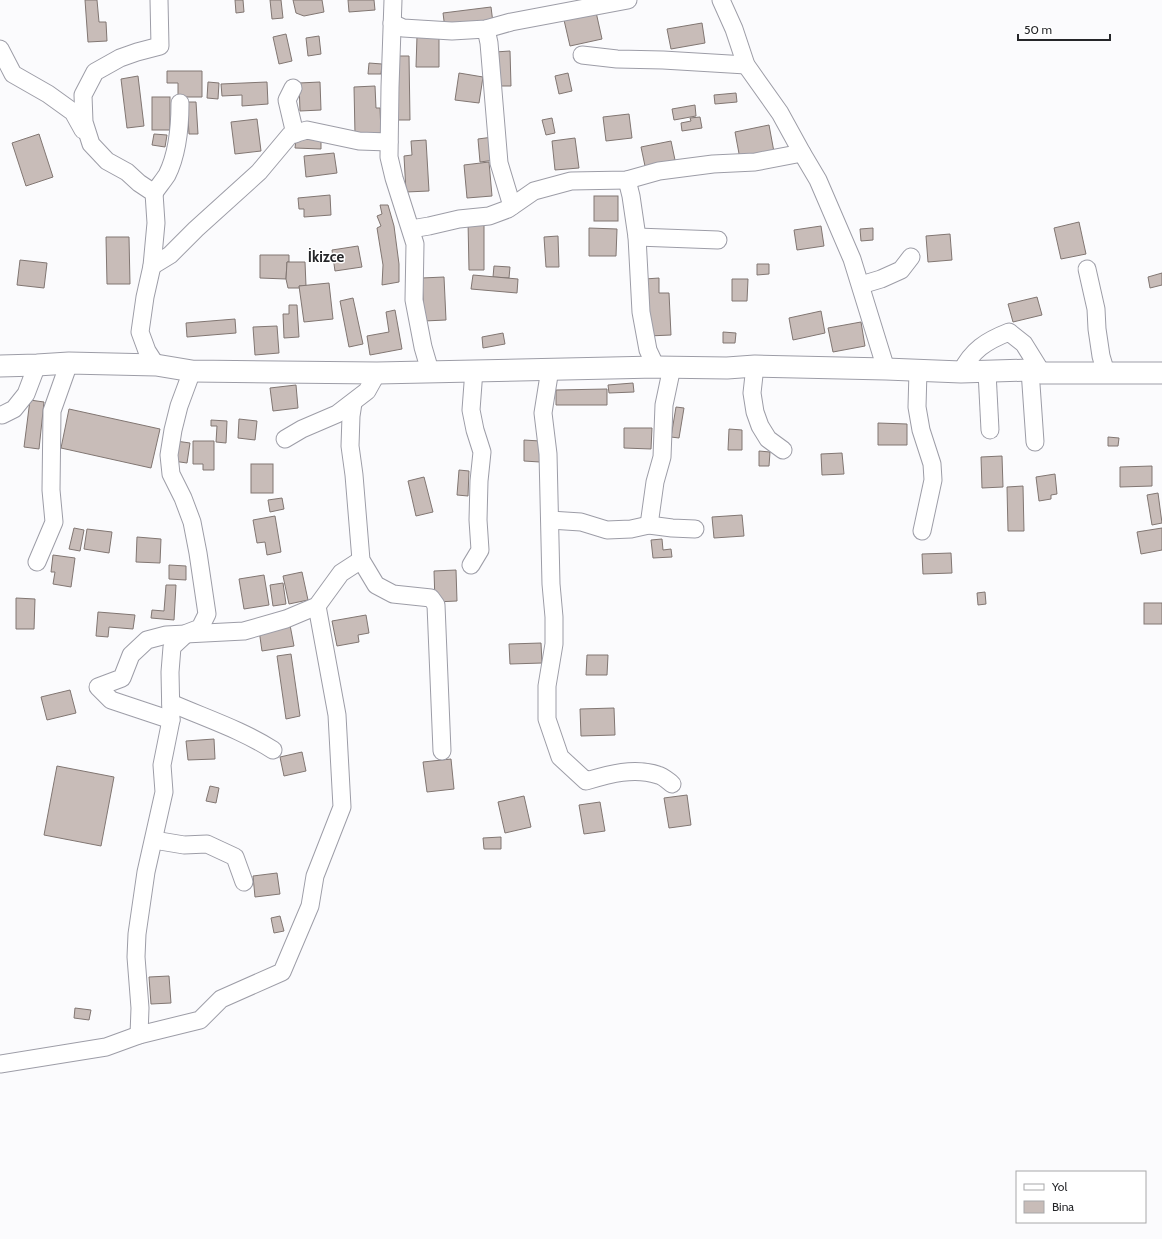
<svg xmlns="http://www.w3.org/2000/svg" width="1162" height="1239" viewBox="0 0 1162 1239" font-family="Cabin,sans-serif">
	<rect width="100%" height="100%" fill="#fbfbfd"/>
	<g fill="#c8bcb8" stroke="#817672">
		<polygon points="85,0 97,0 99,22 106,22 107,41 88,42"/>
		<polygon points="235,0 243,0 244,12 236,13"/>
		<polygon points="270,0 281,0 283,18 272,19"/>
		<polygon points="293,0 322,0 324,12 304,16 296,13"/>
		<polygon points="348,0 374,0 375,10 349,12"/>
		<polygon points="491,7 493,23 445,29 443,13"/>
		<polygon points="596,12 602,39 570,46 564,20"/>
		<polygon points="702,23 705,43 671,49 667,29"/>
		<polygon points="286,34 292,61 279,64 273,37"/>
		<polygon points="319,36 321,54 308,56 306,38"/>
		<polygon points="417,36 439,36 439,67 416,67"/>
		<polygon points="510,51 511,86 496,86 495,52"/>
		<polygon points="394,56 409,56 410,120 396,120"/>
		<polygon points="369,63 382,64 381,74 368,74"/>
		<polygon points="167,71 202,71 202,97 178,97 178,83 167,83"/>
		<polygon points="459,73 483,77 479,103 455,100"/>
		<polygon points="568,73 572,91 559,94 555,76"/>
		<polygon points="138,76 144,126 127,128 121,79"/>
		<polygon points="208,82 219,83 218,99 207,98"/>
		<polygon points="267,82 268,104 242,106 242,95 222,96 221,84"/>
		<polygon points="320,82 321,110 300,111 299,83"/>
		<polygon points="375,86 376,108 380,108 381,133 355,134 354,87"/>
		<polygon points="736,93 737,102 715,104 714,95"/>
		<rect x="152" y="97" width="18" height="33"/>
		<polygon points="187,102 196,102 198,134 189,134"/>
		<polygon points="695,105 696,116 674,120 672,109"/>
		<polygon points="629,114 632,138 606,141 603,117"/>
		<polygon points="700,117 702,128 682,131 681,123 691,121 690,118"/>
		<polygon points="552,118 555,133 546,135 542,120"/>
		<polygon points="257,119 261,151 235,154 231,122"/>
		<polygon points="769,125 774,152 740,159 735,132"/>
		<polygon points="39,134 53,177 26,186 12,143"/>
		<polygon points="154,134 167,135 165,147 152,145"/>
		<polygon points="493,137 495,160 480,162 478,139"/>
		<polygon points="575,138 579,168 555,170 552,141"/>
		<polygon points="296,139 321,140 321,149 295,148"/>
		<polygon points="426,140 429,191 406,192 404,156 412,155 411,141"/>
		<polygon points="671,141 675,160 645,166 641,147"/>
		<polygon points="334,153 337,173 306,177 304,156"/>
		<polygon points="489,162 492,196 467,198 464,165"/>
		<polygon points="330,195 331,215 304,217 304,209 299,209 298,198"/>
		<rect x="594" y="196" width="24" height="25"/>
		<polygon points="380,205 388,205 394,226 399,264 399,282 382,285 383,265 377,228 381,226 377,216 382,214"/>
		<polygon points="468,221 484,221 484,270 469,270"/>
		<polygon points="1079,222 1086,254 1061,259 1054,228"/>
		<polygon points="821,226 824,246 797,250 794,230"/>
		<polygon points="589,228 617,229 616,256 589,256"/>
		<polygon points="873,228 873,240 861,241 860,229"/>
		<polygon points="950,234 952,260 928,262 926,236"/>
		<polygon points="558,236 559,267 546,267 544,237"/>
		<polygon points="106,237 129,237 130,284 107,284"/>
		<polygon points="358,246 362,267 335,271 332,250"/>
		<polygon points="260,255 289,255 289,262 287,262 286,279 260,278"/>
		<polygon points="20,260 47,263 44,288 17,285"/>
		<polygon points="287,262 305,262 306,286 299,286 300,288 288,288 286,279"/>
		<polygon points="757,264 769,264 769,274 757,275"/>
		<polygon points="494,266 510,267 509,278 493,277"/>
		<polygon points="1162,273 1162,285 1150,288 1148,277"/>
		<polygon points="473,275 518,279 517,293 471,289"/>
		<polygon points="444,277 446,320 424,321 422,278"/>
		<polygon points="659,278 659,293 669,293 671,335 648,336 645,279"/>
		<polygon points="732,279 748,279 747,301 732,301"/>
		<polygon points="329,283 333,319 304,322 299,286"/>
		<polygon points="1037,297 1042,315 1013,322 1008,304"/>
		<polygon points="353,298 363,344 349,347 340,301"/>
		<polygon points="289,305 297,305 299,337 284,338 283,314 289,314"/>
		<polygon points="395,310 402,349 370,355 367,336 389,332 386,312"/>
		<polygon points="821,311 825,333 793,340 789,318"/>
		<polygon points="235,319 236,333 187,337 186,323"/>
		<polygon points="861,322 865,346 833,352 828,328"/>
		<polygon points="277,326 279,353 255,355 253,327"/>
		<polygon points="723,332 736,333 735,343 723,343"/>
		<polygon points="503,333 505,344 483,348 482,337"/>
		<polygon points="633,383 634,392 609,393 608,385"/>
		<polygon points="296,385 298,408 273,411 270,388"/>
		<polygon points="607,389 607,405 556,405 556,390"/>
		<polygon points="30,400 44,402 39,449 24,447"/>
		<polygon points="676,407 684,408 679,438 671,437"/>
		<polygon points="69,409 160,429 151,468 61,448"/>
		<polygon points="239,419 257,421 255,440 238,438"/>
		<polygon points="211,420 227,421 226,443 216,442 217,426 211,426"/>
		<polygon points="878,423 907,424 907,445 878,445"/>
		<polygon points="624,428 652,428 651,449 624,448"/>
		<polygon points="729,429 742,430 742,450 728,450"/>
		<polygon points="1108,437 1119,438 1118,446 1108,446"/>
		<polygon points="524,440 540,441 540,462 524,461"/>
		<polygon points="176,441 190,443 187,463 173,461"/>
		<polygon points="193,441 214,441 214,470 203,470 203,464 193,464"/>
		<polygon points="759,451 770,452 769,466 759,466"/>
		<polygon points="842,453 844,474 822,475 821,454"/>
		<polygon points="1002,456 1003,487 982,488 981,457"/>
		<rect x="251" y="464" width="22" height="29"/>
		<polygon points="1152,466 1152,486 1120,487 1120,467"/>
		<polygon points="459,470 469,471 468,496 457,495"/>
		<polygon points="1055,474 1057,494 1051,495 1051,499 1039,501 1036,477"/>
		<polygon points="424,477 433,512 416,516 408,481"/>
		<polygon points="1023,486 1024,531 1008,531 1007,487"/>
		<polygon points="1158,493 1162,523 1152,525 1147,495"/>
		<polygon points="282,498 284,509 270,512 268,500"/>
		<polygon points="742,515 744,536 714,538 712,517"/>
		<polygon points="275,516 281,552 267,555 265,542 257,543 253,520"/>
		<polygon points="74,528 84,530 80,551 69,549"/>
		<polygon points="1162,528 1162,550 1141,554 1137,532"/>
		<polygon points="87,529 112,532 109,553 84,549"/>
		<polygon points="137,537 161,539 160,563 136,562"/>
		<polygon points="662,539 663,550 671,549 672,557 653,558 651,540"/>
		<polygon points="951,553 952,573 923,574 922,554"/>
		<polygon points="53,555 75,558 71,587 53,584 55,572 51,572"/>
		<polygon points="169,565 186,566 186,580 169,579"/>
		<polygon points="456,570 457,601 435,602 434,571"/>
		<polygon points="302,572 308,600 289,604 283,576"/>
		<polygon points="264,575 269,605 244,609 239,579"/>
		<polygon points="283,583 286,604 273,606 270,585"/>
		<polygon points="166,585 176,585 174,620 151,618 152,610 164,611"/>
		<polygon points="985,592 986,604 978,605 977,593"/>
		<polygon points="16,598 35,599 34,629 16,629"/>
		<rect x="1144" y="603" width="18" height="21"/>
		<polygon points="98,612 135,615 133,629 109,627 108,637 96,636"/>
		<polygon points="366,615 369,633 358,635 359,642 337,646 332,621"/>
		<polygon points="290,625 294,646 262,651 259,630"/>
		<polygon points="541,643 542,663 510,664 509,644"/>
		<polygon points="291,654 300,716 286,719 277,656"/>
		<polygon points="587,655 608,655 607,675 586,675"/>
		<polygon points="70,690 76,713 47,720 41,697"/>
		<polygon points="614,708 615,735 581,736 580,709"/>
		<polygon points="214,739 215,759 188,760 186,741"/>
		<polygon points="302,752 306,771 284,776 280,757"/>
		<polygon points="451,759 454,789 427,792 423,762"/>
		<polygon points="57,766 114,777 101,846 44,835"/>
		<polygon points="210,786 219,788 216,803 206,801"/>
		<polygon points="687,795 691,825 669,828 664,798"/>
		<polygon points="524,796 531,827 505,833 498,802"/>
		<polygon points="600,802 605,831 584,834 579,805"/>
		<polygon points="501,837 501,849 484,849 483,838"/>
		<polygon points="277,873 280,894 255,897 253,876"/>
		<polygon points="280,916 284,931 274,933 271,918"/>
		<polygon points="169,976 171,1003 151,1004 149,977"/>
		<polygon points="75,1008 91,1010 89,1020 74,1018"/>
	</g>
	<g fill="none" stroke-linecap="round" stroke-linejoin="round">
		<defs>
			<g id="minor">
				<polyline points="393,0 390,87 389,157 394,178 415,244 414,300 423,347 430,371"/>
				<polyline points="721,0 734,29 746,65 780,113 802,153 818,180 852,259 886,369"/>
				<polyline points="392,23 403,28 452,31 486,29 511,22 628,0"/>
				<polyline points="486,29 489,43 499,163 512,206"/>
				<polyline points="0,49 13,74 48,94 73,112 83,130"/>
				<polyline points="582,55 617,59 663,60 746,65"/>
				<polyline points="293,88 287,100 295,134"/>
				<polyline points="627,180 631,196 637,237 641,312 648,350 656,367"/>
				<path d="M154,193C158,187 163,181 167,175C178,153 180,127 180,103"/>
				<polyline points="411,229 429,226 459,219 489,216 508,209 534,191 571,181 627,180 659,171 713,164 755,162 802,153"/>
				<polyline points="637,237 718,240"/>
				<polyline points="152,266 170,255 196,229 259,172 290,135 307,130 359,141 389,142"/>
				<polyline points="1087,269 1096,309 1097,329 1101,356 1106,373"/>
				<polyline points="861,285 881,279 901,270 911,257"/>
				<polyline points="156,365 147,351 140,332 145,297 152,266 156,223 154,193 139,183 127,172 107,161 91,144 84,122 83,95 95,72 120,58 137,52 160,46 159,0"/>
				<polyline points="755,366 752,393 755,412 760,426 768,439 783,450"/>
				<path d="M550,369L543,413L548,454L551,584L554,617V644L547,686V719L560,757L586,781C610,774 634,767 658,775C663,776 668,781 672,784"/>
				<polyline points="1030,370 1035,442"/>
				<polyline points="918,371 917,407 921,430 932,464 933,480 922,531"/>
				<path d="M961,372C972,350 986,341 1009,332L1024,344L1042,373"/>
				<polyline points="987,372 990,430"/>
				<polyline points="353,403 351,416 350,446 354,475 361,560 376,585 393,594 431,598 436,605 442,751"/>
				<polyline points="2,415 14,409 26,394 37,365"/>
				<polyline points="285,439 302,429 337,414 367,391 377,373"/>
				<polyline points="550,520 581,522 607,530 631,529 649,525 672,528 695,529"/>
				<polyline points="649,525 655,482 662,457 664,405 672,367"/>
				<polyline points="37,562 54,522 51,490 52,411 69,363"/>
				<polyline points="471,565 480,550 478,520 479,481 482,452 475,430 471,410 474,370"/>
				<path d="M171,703C205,718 242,730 273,750"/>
				<polyline points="171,720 111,700 98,687 122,678 131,655 147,640 166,635 244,631 286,619 317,606 341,573 361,560"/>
				<polyline points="154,840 184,845 207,844 235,857 244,882"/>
				<polyline points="139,1035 140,1008 136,957 137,934 146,872 164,792 162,765 171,720 170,672 172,647 187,633 200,628 207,614 198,553 192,522 183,498 171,474 169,455 173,430 179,406 192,371"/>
				<polyline points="0,1064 106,1047 139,1035 200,1020 221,999 282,972 310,906 315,876 342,807 337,715 317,606"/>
			</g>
			<polyline id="major" points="0,366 37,365 69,363 156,365 192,371 377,373 656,367 727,368 755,366 886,369 961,372 1030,370 1042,373 1162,373"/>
		</defs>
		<use href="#minor" stroke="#9d9da7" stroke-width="19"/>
		<use href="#major" stroke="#9d9da7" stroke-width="23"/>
		<use href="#minor" stroke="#fff" stroke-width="17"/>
		<use href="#major" stroke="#fff" stroke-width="21"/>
	</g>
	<g text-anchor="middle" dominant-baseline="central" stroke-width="3" stroke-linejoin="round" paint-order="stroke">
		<g font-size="15" font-weight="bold" fill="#252629" stroke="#fff">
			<text x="326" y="257">İkizce</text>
		</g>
	</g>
	<rect x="1016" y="1171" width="130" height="52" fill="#ffffff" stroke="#a8a8a9"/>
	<rect x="1024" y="1184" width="20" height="6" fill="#ffffff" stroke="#a8a8a9"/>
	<text x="1052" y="1191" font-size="12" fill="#252629">Yol</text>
	<rect x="1024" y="1201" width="20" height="12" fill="#c8bcb8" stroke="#a8a8a9"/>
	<text x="1052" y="1211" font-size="12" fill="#252629">Bina</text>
	<path d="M1018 34v6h92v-6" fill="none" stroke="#252629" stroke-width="2"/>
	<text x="1024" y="34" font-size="12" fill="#252629" stroke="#ffffff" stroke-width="3" paint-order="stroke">50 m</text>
</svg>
